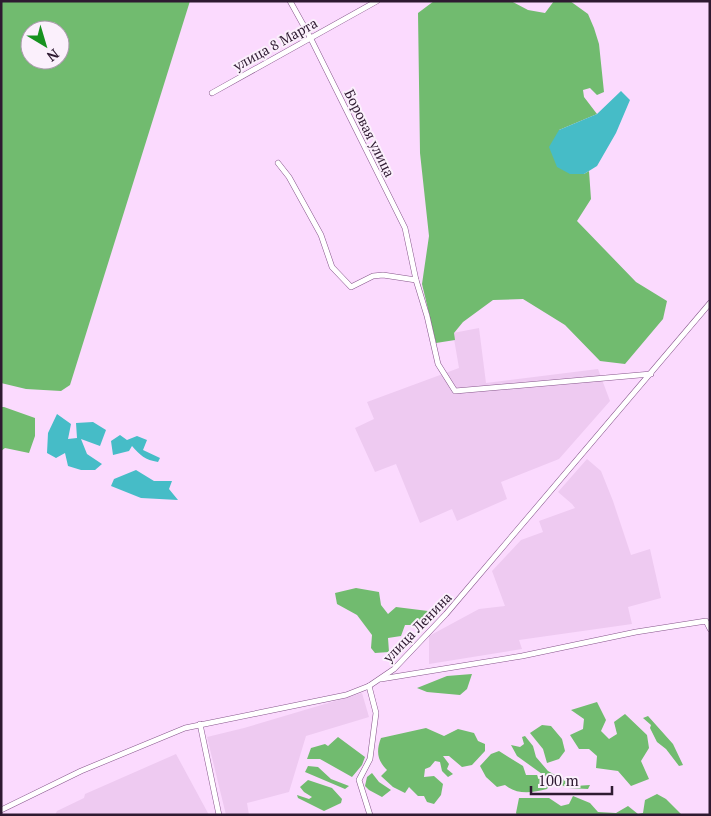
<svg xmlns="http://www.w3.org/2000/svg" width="711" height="816" viewBox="0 0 711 816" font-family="'PT Serif',serif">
	<rect width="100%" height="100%" fill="#fbdafe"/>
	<g fill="#eecaf1">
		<polygon points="479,328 486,383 598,369 610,401 559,459 501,482 507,499 457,521 452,509 420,523 396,464 375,472 355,428 374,419 367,402 459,368 453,333"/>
		<polygon points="587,459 601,471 613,501 631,555 650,549 661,598 628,607 632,624 519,640 522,649 429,664 429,636 479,609 505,606 492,571 521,540 543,532 539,521 575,508 572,504 558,492"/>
		<polygon points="362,693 369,717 306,736 289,792 247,803 249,815 226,815 207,737 244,728"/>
		<polygon points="176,754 209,815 55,815 57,811 84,798 85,794"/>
	</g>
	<g fill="#71bb6f" fill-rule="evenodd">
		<path d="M1,1H190L70,385L61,391L26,389L1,383ZM30,30H60V60H30Z"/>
		<polygon points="434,1 511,1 528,10 545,13 554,1 570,1 588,14 594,28 599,44 604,92 597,95 590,88 583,90 584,97 597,114 559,130 584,174 589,171 591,199 577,221 636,282 667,301 663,319 625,364 600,361 565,325 523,299 493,300 463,322 454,333 455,340 436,343 422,284 429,236 420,153 418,13"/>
		<polygon points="1,407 4,407 35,418 35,436 29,453 5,448 1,451"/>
		<polygon points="356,588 379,592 381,605 388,614 396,607 428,611 431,619 424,625 405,625 401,636 388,638 389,652 375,653 371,648 372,635 357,615 337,604 335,593"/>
		<polygon points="472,674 467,689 460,695 427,692 417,688 447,676"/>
		<polygon points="597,702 606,720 601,731 609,739 617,734 614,722 625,714 647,735 649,748 641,761 649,779 631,786 618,771 596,768 597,756 589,749 579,749 570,735 583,729 584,719 571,710"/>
		<polygon points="648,716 673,744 683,765 679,766 666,749 657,742 650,728 651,725 643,718"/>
		<polygon points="542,725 551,726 562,739 565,751 559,759 547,763 543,749 530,733"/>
		<path d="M426,728L444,736L458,729L474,733L478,741L485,744V751L472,765L462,767L449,756H443L449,764L447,769L453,774L448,777L442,771L440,762L435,761L430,767L425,769L424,777L434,776L443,784L441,795L434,804L427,802L424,796H418L409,787L405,793L393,787L381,776L387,770C377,760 376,751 381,738Z"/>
		<polygon points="525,736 533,746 536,757 548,771 575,786 590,785 588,789 568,788 549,779 517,756 511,745 520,747 524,744 522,737"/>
		<polygon points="338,737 365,757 362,765 352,777 320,759 307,759 311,748 325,744 328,746"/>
		<path d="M499,751L523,766L526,775H537L550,784L547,789C532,793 517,795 505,785L497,787L486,777L480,766L491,754Z"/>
		<polygon points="308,766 318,767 331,779 349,786 345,789 305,772"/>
		<polygon points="372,773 379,782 391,790 382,797 369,790 365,786 367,777"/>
		<polygon points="308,780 332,788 342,799 341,803 324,811 298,798 297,795 309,799 312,797 304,792 300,787"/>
		<polygon points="657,794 666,799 682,815 517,815 516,813 519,798 549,798 561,806 569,804 573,796 590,803 598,812 616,813 628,806 638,814 643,813 645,800"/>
	</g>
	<g fill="#46bcc7">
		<polygon points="621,91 630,100 616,133 597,166 584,174 570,174 557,167 549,147 559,130 597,114"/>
		<polygon points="57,414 71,424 68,439 77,438 76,423 93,422 106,430 100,446 81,439 87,454 102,464 95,470 81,470 68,466 65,453 56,458 47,453 48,433"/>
		<path d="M120,435L127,440L137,436L147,440L143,450L160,458L158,462C145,460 140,455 132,446L129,451L113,455L111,441Z"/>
		<polygon points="136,470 154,481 172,481 169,489 178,500 141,498 111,486 114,479"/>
	</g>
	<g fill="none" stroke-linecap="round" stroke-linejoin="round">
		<defs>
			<g id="minor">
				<polyline points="290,1 310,37 405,228 416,280 427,316 438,364 455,391 651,374"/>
				<polyline points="212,93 377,1"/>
				<polyline points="278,163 289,177 321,235 332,267 351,287 373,276 383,275 416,280"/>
				<polyline points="381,679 522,656 636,632 706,621 710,629"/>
				<polyline points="369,686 376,713 370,759 359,780 370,815"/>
				<polyline points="200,724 219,815"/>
				<polyline points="1,810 81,771 185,728 346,695 369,686 394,669 446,614 710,303"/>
			</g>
		</defs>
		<use href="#minor" stroke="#86558b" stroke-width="6"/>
		<use href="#minor" stroke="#fff" stroke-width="5"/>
	</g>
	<g text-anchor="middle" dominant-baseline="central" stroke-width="4" stroke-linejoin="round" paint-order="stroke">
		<g font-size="14" fill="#2e1a31" stroke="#fbf0fc">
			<text transform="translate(275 44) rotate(-29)">улица 8 Марта</text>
			<text transform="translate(370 133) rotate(64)">Боровая улица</text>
			<text transform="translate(417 627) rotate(-46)">улица Ленина</text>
		</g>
	</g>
	<rect width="711" height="816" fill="none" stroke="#2e1a31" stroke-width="5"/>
	<g transform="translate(45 45) rotate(142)"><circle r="24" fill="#fbf0fc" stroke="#a99aab"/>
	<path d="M0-4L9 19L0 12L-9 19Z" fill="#179220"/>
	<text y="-8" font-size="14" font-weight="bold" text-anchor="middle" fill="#2e1a31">N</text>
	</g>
	<path d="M531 786v8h81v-8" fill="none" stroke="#2e1a31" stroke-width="2.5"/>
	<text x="538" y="786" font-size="15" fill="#2e1a31" stroke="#fbf0fc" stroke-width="4" paint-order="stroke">100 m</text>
</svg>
